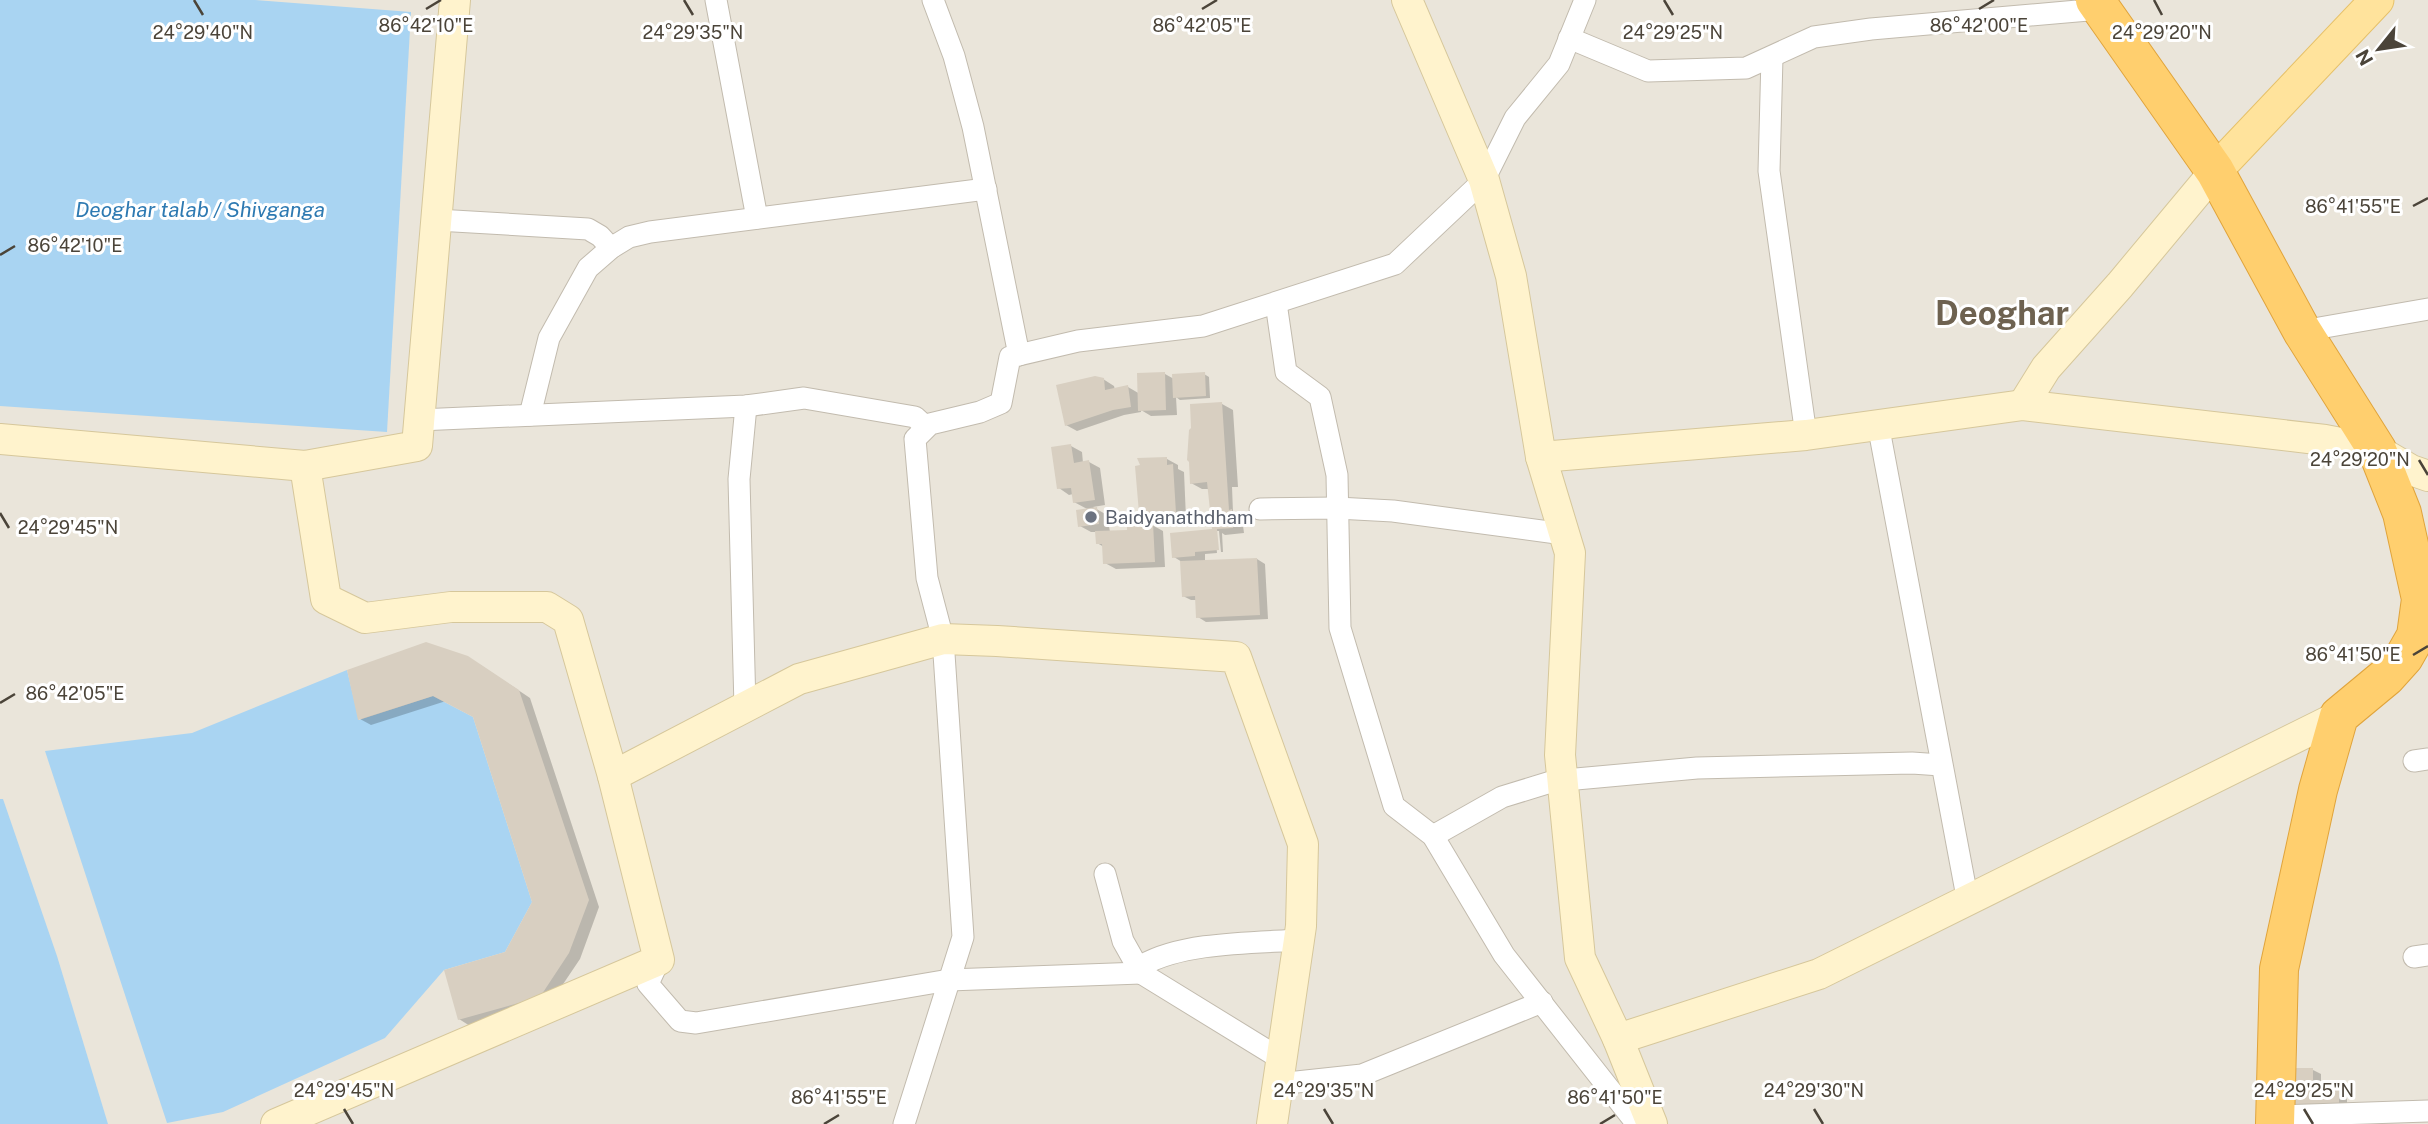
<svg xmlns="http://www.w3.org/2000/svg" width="2428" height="1124" viewBox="0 0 2428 1124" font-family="'Public Sans',sans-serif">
	<rect width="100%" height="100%" fill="#f6f3ec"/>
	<rect fill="#eae5da" x="0" y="0" width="2428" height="1124"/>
	<g fill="#a9d4f2">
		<polygon points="0,0 255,0 411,12 387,432 0,406"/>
		<polygon points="347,670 359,720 433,696 473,717 532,902 505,952 444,970 385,1038 223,1112 167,1123 45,751 192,733"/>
		<polygon points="0,799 3,799 57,956 108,1124 0,1124"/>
	</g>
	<g fill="#0003">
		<polygon points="1165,374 1174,379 1204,374 1209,377 1210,398 1180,400 1176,397 1177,415 1151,416 1141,410 1141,412 1124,415 1077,431 1066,425 1103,379 1114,386 1115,390 1128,387 1140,394"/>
		<polygon points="1222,404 1233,410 1238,487 1232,487 1233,512 1242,518 1244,533 1225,535 1222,533 1223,552 1221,552 1219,531 1215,531 1217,553 1205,554 1205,562 1257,559 1265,564 1268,619 1206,622 1198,617 1197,600 1191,600 1183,596 1182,562 1174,557 1214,531 1210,489 1202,489 1191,483"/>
		<polygon points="1071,446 1082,452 1083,463 1089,462 1100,468 1105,505 1093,507 1107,515 1110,532 1129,531 1152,525 1163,531 1165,567 1116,569 1105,563 1104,547 1097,543 1097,532 1091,532 1080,526 1089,510 1074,502 1073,494 1069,495 1059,488"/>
		<polygon points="1167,459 1178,465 1178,469 1184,472 1186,518 1151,518 1140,511 1142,466 1140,460"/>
		<polygon points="479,664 530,698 599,907 580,959 551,1002 470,1026 459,1019 506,953 533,902 475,716 446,701 371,725 360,719"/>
		<polygon points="2291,1070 2313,1070 2321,1074 2321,1087 2339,1087 2347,1092 2347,1122"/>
	</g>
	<g fill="#d8cfc1">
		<polygon points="1165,372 1166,410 1138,411 1137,373"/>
		<polygon points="1205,372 1206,396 1173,398 1172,374"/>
		<polygon points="1095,376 1104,378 1105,390 1128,385 1131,407 1113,410 1065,426 1056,385"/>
		<polygon points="1222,402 1229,510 1232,509 1233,528 1217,529 1219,550 1195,552 1195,556 1172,558 1170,533 1212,529 1207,482 1190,484 1189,462 1187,460 1189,430 1191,428 1190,404"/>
		<polygon points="1071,444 1074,463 1089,460 1095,500 1073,503 1071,488 1057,489 1051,447"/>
		<polygon points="1167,457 1167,465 1173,464 1176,513 1139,513 1135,466 1140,465 1137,458"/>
		<polygon points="1097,507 1099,524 1078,527 1076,510"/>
		<polygon points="1153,523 1155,562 1103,564 1102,544 1096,544 1095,531 1127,530 1127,524"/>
		<polygon points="1257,558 1260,615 1196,618 1195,596 1182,597 1180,561"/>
		<polygon points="426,642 468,656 519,690 589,900 569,953 540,997 458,1020 444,970 505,952 532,902 473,717 433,696 358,720 347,670"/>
		<polygon points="2290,1068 2313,1068 2313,1086 2339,1086 2339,1118 2290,1118"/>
	</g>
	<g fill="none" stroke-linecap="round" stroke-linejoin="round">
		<defs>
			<g id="street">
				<polyline points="716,0 757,218"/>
				<polyline points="933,0 954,56 973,127 1019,355"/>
				<polyline points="1569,38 1648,71 1746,68 1814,37 1871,29 2100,9"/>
				<polyline points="1772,57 1769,171 1806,435"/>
				<polyline points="437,220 588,229 600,236 611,248"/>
				<polyline points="1276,303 1286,372 1320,397 1337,475 1340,628 1394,806 1433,836 1504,955 1637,1124"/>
				<polyline points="2302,331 2428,309"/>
				<polyline points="530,415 549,338 588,268 611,248 629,237 650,232 986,189"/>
				<polyline points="419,420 746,406 804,398 915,417 926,427"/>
				<polyline points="1878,424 1968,902"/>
				<polyline points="1260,509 1337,508 1393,511 1564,534"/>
				<polyline points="745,707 739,479 746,406"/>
				<polyline points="2414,761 2428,759"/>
				<polyline points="1433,836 1502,797 1554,781 1697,768 1912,763 1941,765"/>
				<polyline points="1105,874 1123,941 1141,973 1281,1059"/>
				<polyline points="2414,957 2428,955"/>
				<path d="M659,960L648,984L680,1021L696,1023L949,980L1141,973L1143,965C1183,942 1253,943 1299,940"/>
				<polyline points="1278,1084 1362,1075 1542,1002"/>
				<polyline points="2275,1116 2428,1111"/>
				<polyline points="904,1124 963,937 943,639 927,578 915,439 930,424 980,412 1001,403 1010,357 1078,341 1203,326 1395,264 1484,180 1515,118 1559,64 1585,0"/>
			</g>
			<g id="secondary">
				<polyline points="1407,0 1484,180 1511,276 1541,457 1570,553 1560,755 1580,958 1618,1039 1652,1124"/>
				<polyline points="2023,405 2046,368 2120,285 2215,171"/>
				<polyline points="0,439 305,466 417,446 455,0"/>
				<polyline points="1541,457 1806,435 2023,405 2325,440 2377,450 2411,470 2428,476"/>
				<polyline points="613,776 799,679 943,639 997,641 1236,657 1303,844 1301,926 1272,1124"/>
				<polyline points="1618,1039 1819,974 2339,716"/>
				<polyline points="276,1124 659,960 613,776 568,620 547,607 451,607 365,618 326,599 305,466"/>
			</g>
			<polyline id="primary" points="2215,171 2377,0"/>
			<polyline id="highway" points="2095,0 2215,171 2302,331 2377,450 2402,513 2421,599 2416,636 2404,657 2386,677 2339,716 2318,790 2279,969 2275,1124"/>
		</defs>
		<use href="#street" stroke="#c2bbae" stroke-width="23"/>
		<use href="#secondary" stroke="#d6c79b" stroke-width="32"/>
		<use href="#primary" stroke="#e6c16a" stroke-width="35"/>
		<use href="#highway" stroke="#e0a43c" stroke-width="40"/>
		<use href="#street" stroke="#fff" stroke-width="21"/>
		<use href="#secondary" stroke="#fff3cd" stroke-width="30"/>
		<use href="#primary" stroke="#ffe39c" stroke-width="33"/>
		<use href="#highway" stroke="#ffcf6e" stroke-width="38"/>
	</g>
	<path fill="none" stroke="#4b4439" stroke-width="2.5" d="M194,0L203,15M684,0L693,15M1664,0L1673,15M2154,0L2162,15M426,9L441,0M1202,9L1217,0M1979,9L1994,0M2413,206L2428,198M0,255L15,246M2419,460L2428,475M0,513L9,528M2413,655L2428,646M0,703L15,694M344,1109L353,1124M1324,1109L1333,1124M1814,1109L1823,1124M2304,1109L2313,1124M824,1124L839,1115M1600,1124L1615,1115"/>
	<circle fill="#6b7280" stroke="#fff" stroke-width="2.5" cx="1091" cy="517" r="7"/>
	<g text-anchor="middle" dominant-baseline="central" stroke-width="6" stroke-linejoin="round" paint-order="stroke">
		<g font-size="19" fill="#5b616d" stroke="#fff" text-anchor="start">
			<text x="1105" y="517">Baidyanathdham</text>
		</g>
		<g font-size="21" font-style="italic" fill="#2e7ab2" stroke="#fff">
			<text x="200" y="209">Deoghar talab / Shivganga</text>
		</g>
		<g font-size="33" font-weight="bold" fill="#6e6250" stroke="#fff">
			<text x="2002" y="313">Deoghar</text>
		</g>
	</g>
	<g font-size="18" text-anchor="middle" fill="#4b4439" stroke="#fff" stroke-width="6" stroke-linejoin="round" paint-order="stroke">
		<text x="426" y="32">86°42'10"E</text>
		<text x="1202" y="32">86°42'05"E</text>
		<text x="1979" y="32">86°42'00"E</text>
		<text x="203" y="39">24°29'40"N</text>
		<text x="1673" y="39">24°29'25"N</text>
		<text x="693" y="39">24°29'35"N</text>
		<text x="2162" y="39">24°29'20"N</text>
		<text x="2353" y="213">86°41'55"E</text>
		<text x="75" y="252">86°42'10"E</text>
		<text x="2360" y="466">24°29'20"N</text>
		<text x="68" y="534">24°29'45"N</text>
		<text x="2353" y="661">86°41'50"E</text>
		<text x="75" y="700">86°42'05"E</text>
		<text x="344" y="1097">24°29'45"N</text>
		<text x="1324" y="1097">24°29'35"N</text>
		<text x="1814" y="1097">24°29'30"N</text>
		<text x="2304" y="1097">24°29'25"N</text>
		<text x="839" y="1104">86°41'55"E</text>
		<text x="1615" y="1104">86°41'50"E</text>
	</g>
	<g transform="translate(2379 49) rotate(240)" stroke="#ffffff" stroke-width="5" paint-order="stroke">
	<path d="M0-5L12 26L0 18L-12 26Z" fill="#4b4439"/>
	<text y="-10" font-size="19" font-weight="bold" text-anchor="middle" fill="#4b4439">N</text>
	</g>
</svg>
